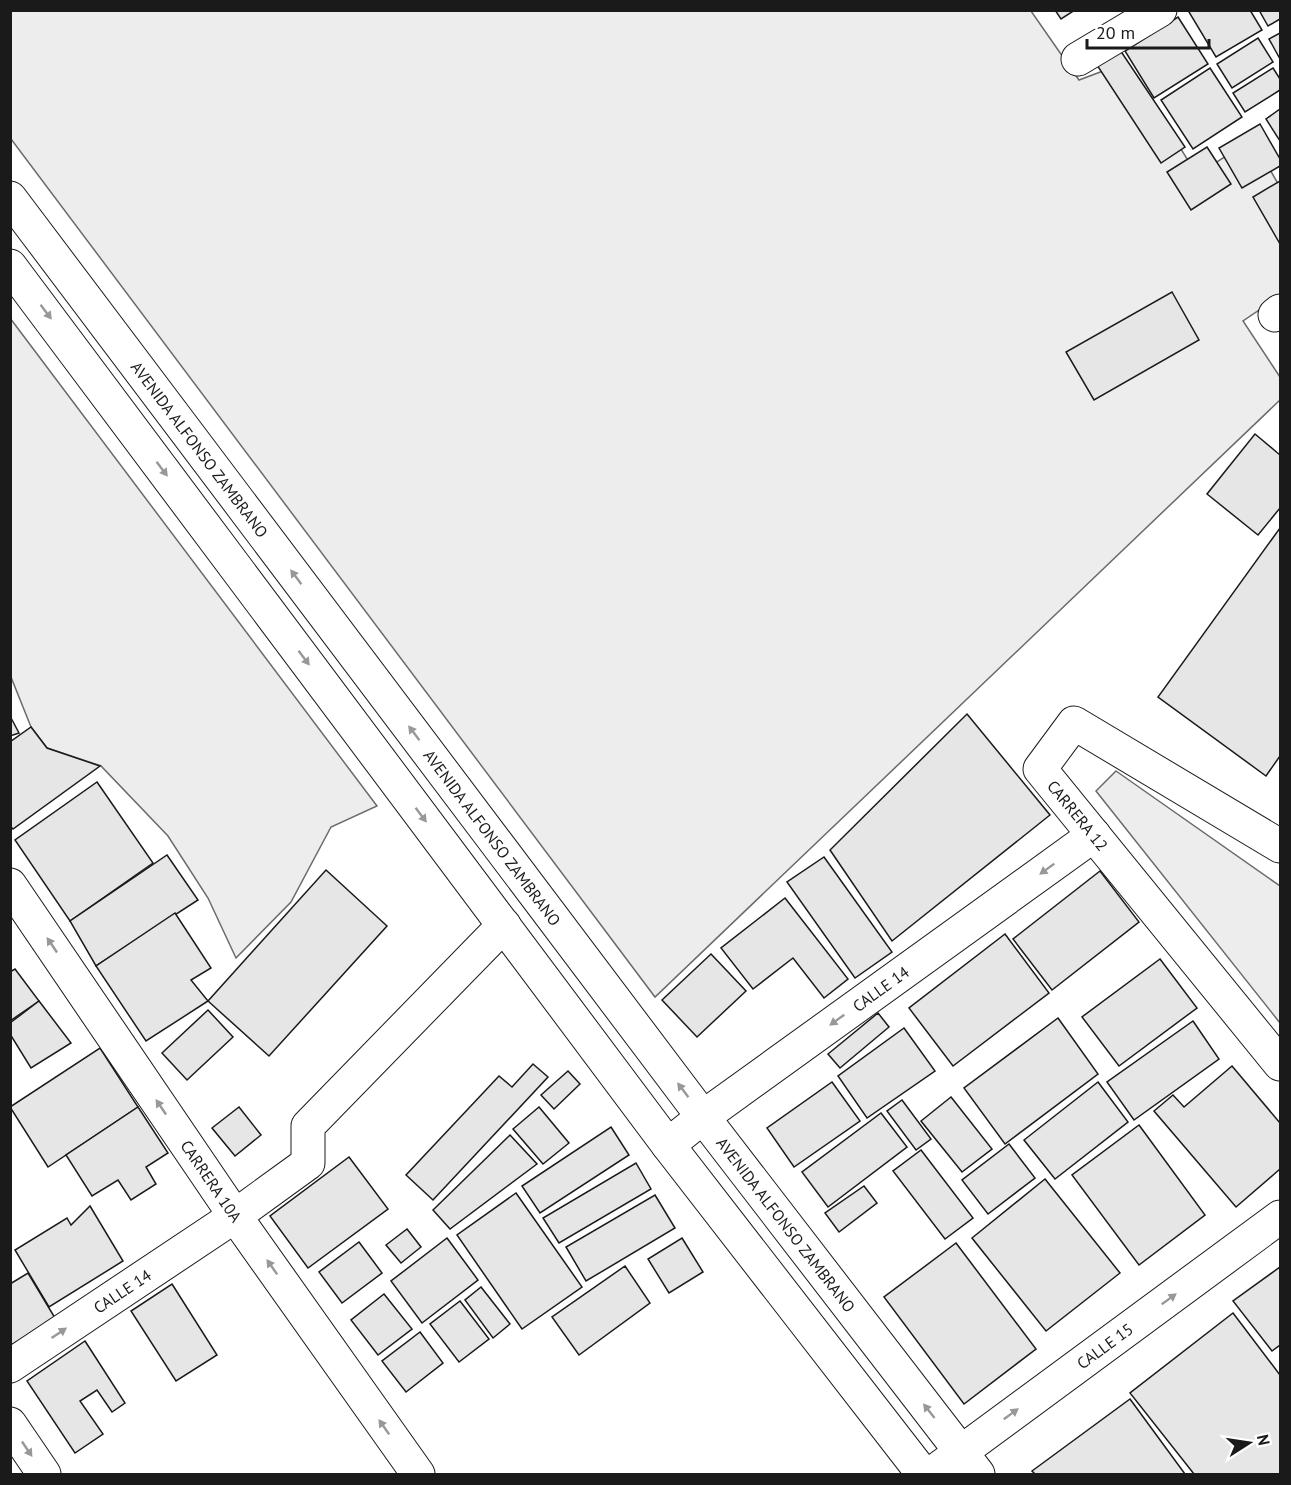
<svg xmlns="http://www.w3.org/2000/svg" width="1291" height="1485" viewBox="0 0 1291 1485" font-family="'PT Sans',sans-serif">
	<rect width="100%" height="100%" fill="#fff"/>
	<g fill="#ededed" stroke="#6a6a6a" stroke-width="1.5">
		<polygon points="11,11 1031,11 1079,80 1127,62 1197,175 1252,139 1280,187 1280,296 1243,321 1280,377 1280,400 655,997 11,139"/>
		<polygon points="10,318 377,806 331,827 291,902 236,958 208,898 168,836 101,766 47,748 31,727 11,677"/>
		<polygon points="1116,771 1280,886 1280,1023 1096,791"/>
	</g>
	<g fill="#e6e6e6" stroke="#1a1a1a" stroke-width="1.5">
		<polygon points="1055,10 1075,10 1061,19"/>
		<polygon points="1192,10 1250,10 1262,30 1216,57 1189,12"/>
		<polygon points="1259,10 1280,10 1280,19 1268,26"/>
		<polygon points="1178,17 1208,64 1154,98 1125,51"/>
		<polygon points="1280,33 1280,59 1269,39"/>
		<polygon points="1258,38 1273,62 1232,88 1217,64"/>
		<polygon points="1118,47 1185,147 1161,163 1095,62"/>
		<polygon points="1210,68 1242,117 1193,149 1161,100"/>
		<polygon points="1273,68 1280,79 1280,90 1245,112 1233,93"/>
		<polygon points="1280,109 1280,141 1266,119"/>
		<polygon points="1260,124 1280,159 1280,166 1242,188 1219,148"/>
		<polygon points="1207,147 1231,184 1191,210 1167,172"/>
		<polygon points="1280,181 1280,244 1253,197"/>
		<polygon points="1172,292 1199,340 1094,400 1066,352"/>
		<polygon points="1255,434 1280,455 1280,508 1258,535 1207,494"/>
		<polygon points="1280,528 1280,756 1266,776 1158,697"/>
		<polygon points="967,714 1050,815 892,941 830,850"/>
		<polygon points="10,716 19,733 10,736"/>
		<polygon points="31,727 47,748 100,766 13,829 10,826 10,742"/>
		<polygon points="97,782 153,863 70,921 15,840"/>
		<polygon points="167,855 198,900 96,966 70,921"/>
		<polygon points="824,857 892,952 855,978 787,882"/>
		<polygon points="326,870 387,926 269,1056 208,1001"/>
		<polygon points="1100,871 1139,922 1052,990 1013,939"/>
		<polygon points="785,898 848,979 824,998 793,958 753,989 721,948"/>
		<polygon points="175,913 211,968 191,980 208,1001 146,1041 96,966"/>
		<polygon points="1005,934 1049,993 953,1066 909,1008"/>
		<polygon points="711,954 746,991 697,1037 662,1000"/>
		<polygon points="1160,959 1197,1008 1119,1066 1082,1017"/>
		<polygon points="15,969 39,1001 10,1021 10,972"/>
		<polygon points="39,1001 71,1043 31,1068 10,1034 10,1023"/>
		<polygon points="208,1010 233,1037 187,1080 162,1053"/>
		<polygon points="878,1013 889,1027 840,1068 828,1054"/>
		<polygon points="1058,1018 1098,1074 1005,1144 964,1088"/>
		<polygon points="1193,1021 1219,1059 1134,1120 1107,1082"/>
		<polygon points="904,1028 935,1071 867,1118 838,1076"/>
		<polygon points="100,1048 138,1107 48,1167 10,1107"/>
		<polygon points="533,1064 548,1077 433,1200 406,1175 499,1076 512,1087"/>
		<polygon points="1232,1066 1280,1123 1280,1169 1236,1207 1154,1111 1173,1095 1184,1107"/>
		<polygon points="568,1071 580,1084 554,1109 541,1095"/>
		<polygon points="832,1082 860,1121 794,1167 767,1128"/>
		<polygon points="1098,1082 1128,1122 1055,1179 1024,1140"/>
		<polygon points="951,1097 992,1149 962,1172 921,1121"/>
		<polygon points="902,1100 931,1139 916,1150 887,1111"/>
		<polygon points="138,1107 168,1153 146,1167 156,1184 131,1200 118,1180 92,1196 66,1155"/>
		<polygon points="239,1107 261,1135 235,1156 212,1128"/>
		<polygon points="539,1107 569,1143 543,1164 513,1129"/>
		<polygon points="881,1113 907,1147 828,1207 802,1172"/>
		<polygon points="1139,1125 1205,1215 1139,1265 1072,1175"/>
		<polygon points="611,1127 629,1155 540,1213 522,1186"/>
		<polygon points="510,1135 537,1164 450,1229 433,1210"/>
		<polygon points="1009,1144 1035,1178 988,1214 962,1180"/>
		<polygon points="921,1150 973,1218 945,1239 893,1171"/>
		<polygon points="349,1157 388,1209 308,1268 270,1216"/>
		<polygon points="636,1163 651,1189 559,1243 543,1218"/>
		<polygon points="1045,1179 1120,1273 1046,1331 972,1238"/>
		<polygon points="864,1186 877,1203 839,1232 825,1213"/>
		<polygon points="516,1193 582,1287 522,1329 457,1235"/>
		<polygon points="655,1195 675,1228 586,1281 566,1247"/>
		<polygon points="90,1206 123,1261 49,1307 15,1250 67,1218 71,1225"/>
		<polygon points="407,1229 421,1247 401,1263 386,1245"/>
		<polygon points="447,1238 478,1280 422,1323 391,1281"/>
		<polygon points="682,1238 703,1272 669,1293 648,1259"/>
		<polygon points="359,1242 382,1273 342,1303 319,1272"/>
		<polygon points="956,1243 1036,1349 964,1404 884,1297"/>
		<polygon points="625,1266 650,1303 579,1355 552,1317"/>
		<polygon points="1280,1267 1280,1345 1272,1351 1233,1301"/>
		<polygon points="28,1273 55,1318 10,1346 10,1284"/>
		<polygon points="172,1284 217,1355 176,1381 131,1311"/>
		<polygon points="481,1287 510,1324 493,1338 465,1300"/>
		<polygon points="384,1294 412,1329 378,1355 351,1320"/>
		<polygon points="460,1301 489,1339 459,1362 430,1324"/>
		<polygon points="1233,1313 1280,1375 1280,1474 1194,1474 1130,1393"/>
		<polygon points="420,1332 443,1363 406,1392 382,1361"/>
		<polygon points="85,1341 125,1403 112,1412 97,1390 80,1401 103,1434 75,1453 27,1381"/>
		<polygon points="1130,1399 1185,1474 1035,1474 1032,1471"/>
	</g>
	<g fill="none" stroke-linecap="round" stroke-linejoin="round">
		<defs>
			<g id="minor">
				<polyline points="1078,59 1160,10"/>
				<polyline points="1275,315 1280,311"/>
				<path id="s1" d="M1280,846L1074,723L1040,769L1280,1064"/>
				<path id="s2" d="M10,885L235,1216L418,1474"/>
				<path id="s3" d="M668,1145L703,1117L1094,835"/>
				<path id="s4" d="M10,1366L235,1216L308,1163V1126L504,925"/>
				<polyline points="10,1424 44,1474"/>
				<path id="s5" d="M931,1474L1280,1217"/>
			</g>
			<g id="tertiary">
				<path id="s6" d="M10,198L703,1117L978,1474"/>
				<polyline points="10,266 668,1145 923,1474"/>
			</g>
		</defs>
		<use href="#minor" stroke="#1a1a1a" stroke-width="35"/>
		<use href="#tertiary" stroke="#1a1a1a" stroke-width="35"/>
		<use href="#minor" stroke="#fff" stroke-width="33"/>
		<use href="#tertiary" stroke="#fff" stroke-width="33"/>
	</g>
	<defs><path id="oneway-solid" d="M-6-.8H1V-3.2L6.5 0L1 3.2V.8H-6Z" transform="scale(1.5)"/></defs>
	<g fill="#989898">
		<use href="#oneway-solid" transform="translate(46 312) rotate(53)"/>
		<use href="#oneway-solid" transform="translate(162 469) rotate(53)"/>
		<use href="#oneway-solid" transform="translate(296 577) rotate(-127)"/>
		<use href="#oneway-solid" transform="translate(304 658) rotate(53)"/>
		<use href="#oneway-solid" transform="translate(414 733) rotate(-127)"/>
		<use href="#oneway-solid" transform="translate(421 815) rotate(53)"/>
		<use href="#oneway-solid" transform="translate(1047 869) rotate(144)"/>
		<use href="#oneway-solid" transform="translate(52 945) rotate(-124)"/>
		<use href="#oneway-solid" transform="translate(837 1020) rotate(144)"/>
		<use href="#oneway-solid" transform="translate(683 1090) rotate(-127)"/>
		<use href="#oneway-solid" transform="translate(161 1107) rotate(-124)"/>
		<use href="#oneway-solid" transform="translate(272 1267) rotate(-125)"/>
		<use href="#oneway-solid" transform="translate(1169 1299) rotate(-36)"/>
		<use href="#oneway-solid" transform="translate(59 1333) rotate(-34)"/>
		<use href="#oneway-solid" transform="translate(929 1411) rotate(-128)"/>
		<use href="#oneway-solid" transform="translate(1011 1414) rotate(-36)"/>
		<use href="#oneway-solid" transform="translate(384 1427) rotate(-125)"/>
		<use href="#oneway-solid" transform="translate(27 1449) rotate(56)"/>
	</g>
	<g text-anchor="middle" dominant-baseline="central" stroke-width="4.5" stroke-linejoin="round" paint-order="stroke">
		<g font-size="16" fill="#1a1a1a" stroke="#fff">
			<text stroke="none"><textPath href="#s6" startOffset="315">AVENIDA ALFONSO ZAMBRANO</textPath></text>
			<text stroke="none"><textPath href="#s1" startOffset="357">CARRERA 12</textPath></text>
			<text stroke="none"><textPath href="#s6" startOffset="801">AVENIDA ALFONSO ZAMBRANO</textPath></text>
			<text stroke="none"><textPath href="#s3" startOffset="264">CALLE 14</textPath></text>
			<text stroke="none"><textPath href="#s2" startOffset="358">CARRERA 10A</textPath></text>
			<text stroke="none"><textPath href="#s6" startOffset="1287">AVENIDA ALFONSO ZAMBRANO</textPath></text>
			<text stroke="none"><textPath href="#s4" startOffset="135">CALLE 14</textPath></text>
			<text stroke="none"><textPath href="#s5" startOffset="216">CALLE 15</textPath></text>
		</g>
	</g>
	<rect width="1291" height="1485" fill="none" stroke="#1a1a1a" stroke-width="24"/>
	<g transform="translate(1249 1443) rotate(78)" stroke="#ffffff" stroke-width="4.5" paint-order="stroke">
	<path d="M0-4.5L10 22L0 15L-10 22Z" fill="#1a1a1a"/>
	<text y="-9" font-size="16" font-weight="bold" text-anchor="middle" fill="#1a1a1a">N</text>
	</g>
	<path d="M1087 39v9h122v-9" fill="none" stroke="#1a1a1a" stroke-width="3"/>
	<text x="1096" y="39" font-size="18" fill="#1a1a1a" stroke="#ffffff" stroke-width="4.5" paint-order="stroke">20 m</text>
</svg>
